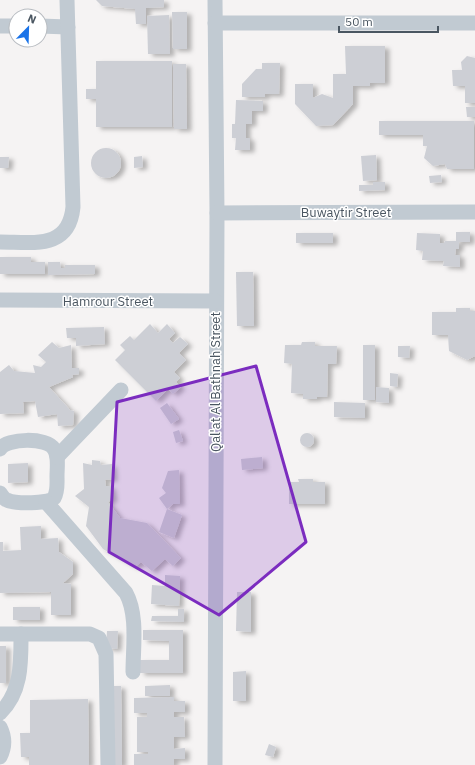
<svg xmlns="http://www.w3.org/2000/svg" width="475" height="765" viewBox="0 0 475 765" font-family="'IBM Plex Sans',sans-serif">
	<defs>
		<filter id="shadow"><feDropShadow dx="4.5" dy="2.5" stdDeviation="2" flood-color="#0004"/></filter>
	</defs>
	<rect width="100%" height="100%" fill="#f5f3f3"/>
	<g fill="#cdcfd5" filter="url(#shadow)">
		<polygon points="96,0 164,0 164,7 146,8 146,24 136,24 135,9 102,6"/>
		<polygon points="172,12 187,12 187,49 173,49"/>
		<polygon points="169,15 170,54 148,54 147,16"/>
		<polygon points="345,46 385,46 385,83 370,83 370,86 353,86 353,104 333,125 316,126 295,104 295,84 313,84 313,98 322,94 333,98 333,74 346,74"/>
		<polygon points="467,56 475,58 475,103 465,103 465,86 453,86 452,70 462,70 461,62"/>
		<polygon points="96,61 172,61 172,127 96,127 96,99 86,99 86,89 96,89"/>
		<polygon points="262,63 280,63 279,94 265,94 265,97 242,97 242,84 256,69 262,69"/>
		<polygon points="173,64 186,64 187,129 174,129"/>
		<polygon points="236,100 263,101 263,111 252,111 252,124 246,124 246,138 250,138 250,150 235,150 236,138 232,138 232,124 235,124"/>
		<polygon points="466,107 475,107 475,117 467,117"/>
		<polygon points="379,121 474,121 474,169 447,169 445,164 433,166 424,158 427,146 423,146 423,135 379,135"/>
		<circle cx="106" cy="163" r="15"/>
		<polygon points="376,155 377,180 363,181 361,156"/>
		<polygon points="142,156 143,167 134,168 134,157"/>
		<polygon points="0,157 9,157 8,168 0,168"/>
		<polygon points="441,175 442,182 430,183 429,176"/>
		<polygon points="373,182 385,182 385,190 359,191 359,185 373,185"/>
		<polygon points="456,232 470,232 470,242 459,242 459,249 456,249 455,255 460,255 460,267 443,266 444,261 422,260 423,251 416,250 417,233 440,234 440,243 444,243 445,241 456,241"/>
		<rect x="296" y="233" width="37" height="10"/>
		<polygon points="0,257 31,257 31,262 45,262 45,274 0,274"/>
		<polygon points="48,262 60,262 61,268 65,268 65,265 95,265 95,274 48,275"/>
		<polygon points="236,272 253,272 254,326 237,326"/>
		<polygon points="456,308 470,308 470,311 475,311 475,356 467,360 449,351 448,335 432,335 432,312 456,312"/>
		<polygon points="150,324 158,333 167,324 175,333 169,339 173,343 180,337 188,344 179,353 186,360 174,372 180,378 176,382 181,387 173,394 168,389 156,401 115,360 125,350 120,345 130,336 134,340"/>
		<polygon points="104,327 105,344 76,346 76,338 67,338 66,328"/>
		<polygon points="52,342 59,348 71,345 72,368 79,368 79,374 72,375 73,377 49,387 70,410 74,411 73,425 58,426 57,414 38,417 35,401 23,402 24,413 0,414 0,372 9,365 14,371 35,373 33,365 41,367 46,362 38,355"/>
		<polygon points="302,342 315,342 315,346 337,346 336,364 328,364 327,397 317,397 317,399 303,399 303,394 291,393 292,364 284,363 285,345 301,345"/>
		<rect x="363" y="345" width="12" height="55"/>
		<polygon points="398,346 410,346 409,358 398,357"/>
		<polygon points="390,373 398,374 397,387 390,386"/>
		<polygon points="376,387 389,388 389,403 376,402"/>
		<polygon points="334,402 365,403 365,418 334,417"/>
		<polygon points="167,403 179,419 171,424 160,408"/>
		<polygon points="179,430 183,441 176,443 173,432"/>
		<circle cx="307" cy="440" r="7"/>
		<polygon points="262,457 263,468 242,470 241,459"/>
		<polygon points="92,460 100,461 101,465 112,464 113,479 105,480 106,486 111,486 113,499 108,502 120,518 147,523 181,558 173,566 165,559 152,571 141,562 135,567 103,549 86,526 89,507 75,496 84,489 83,463 92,465"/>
		<polygon points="28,463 28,482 8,483 8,464"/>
		<polygon points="179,470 180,504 173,504 167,509 159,498 166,493 162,488 168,471"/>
		<polygon points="298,479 313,479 313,482 325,482 325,504 289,504 289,482 299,482"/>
		<polygon points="167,509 182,515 174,538 159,532"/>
		<polygon points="41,526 41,539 58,538 59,552 73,562 73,574 63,583 71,584 71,615 51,615 51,592 0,593 0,542 3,542 3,551 21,550 20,527"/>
		<polygon points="165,575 180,576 179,606 151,604 152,585 165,586"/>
		<polygon points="237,592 251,592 251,632 236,631"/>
		<rect x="13" y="607" width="27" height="13"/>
		<polygon points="178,609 184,609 184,622 151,621 152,616 178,616"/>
		<polygon points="143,630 183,630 183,673 140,673 140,660 169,660 169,641 143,640"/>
		<polygon points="107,631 118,631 117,649 106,648"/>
		<rect x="0" y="646" width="6" height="37"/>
		<polygon points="246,671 246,701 233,701 233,672"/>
		<polygon points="170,685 170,696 145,696 145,686"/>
		<polygon points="111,686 121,686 122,765 112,765"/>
		<polygon points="174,697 174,701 185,701 185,712 174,712 174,717 184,717 185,737 174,737 174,749 185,748 185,759 174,759 174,765 134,765 134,754 148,754 148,752 137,752 137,717 147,717 147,713 134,713 134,698"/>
		<polygon points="88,699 89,765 29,765 29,757 21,757 20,733 30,733 30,700"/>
		<polygon points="269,744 276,747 273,757 265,755"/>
	</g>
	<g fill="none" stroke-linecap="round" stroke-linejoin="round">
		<g stroke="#c1cad2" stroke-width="15">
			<polyline points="215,0 217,213 215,765"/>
			<polyline points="215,23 475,23"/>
			<polyline points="0,26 16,26"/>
			<polyline points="40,26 68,27"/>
			<polyline points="217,213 475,212"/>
			<path d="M0,242C33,242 69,250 73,207L67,0"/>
			<polyline points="0,300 215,301"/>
			<path d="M0,449C7,438 47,437 54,449C59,456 57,468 57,476C57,483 58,491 54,498C48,504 15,504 7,500C4,499 2,496 0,493"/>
			<polyline points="57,457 121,390"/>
			<path d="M46,502L126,593C138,615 133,647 133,672"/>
			<polyline points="0,634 90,634 99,638 106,654 108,765"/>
			<path d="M0,713C22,692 21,662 21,634"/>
			<path d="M0,727C5,737 5,747 0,757"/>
		</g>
	</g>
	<path fill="#7b2cbf" fill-opacity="0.2" stroke="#7b2cbf" stroke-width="3" stroke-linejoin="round" d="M256,366L306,542L219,615L109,552L117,402Z"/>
	<g text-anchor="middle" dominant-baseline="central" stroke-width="3" stroke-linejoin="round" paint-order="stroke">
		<g font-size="13" fill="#4a5661" stroke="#fff">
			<text x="346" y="212">Buwaytir Street</text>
			<text x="108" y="301">Hamrour Street</text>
			<text transform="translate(215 382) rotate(-90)">Qal'at Al Bathnah Street</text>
		</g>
	</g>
	<g transform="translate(28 28) rotate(23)"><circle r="19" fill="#ffffff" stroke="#b7bbc0"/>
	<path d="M0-3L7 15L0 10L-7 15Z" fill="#1a73e8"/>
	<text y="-6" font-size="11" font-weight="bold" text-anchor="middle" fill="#4a5661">N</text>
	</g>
	<path d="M339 26v6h99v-6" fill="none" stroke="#4a5661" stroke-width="2"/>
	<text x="345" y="26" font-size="12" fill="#4a5661" stroke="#ffffff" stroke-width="3" paint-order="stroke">50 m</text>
</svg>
